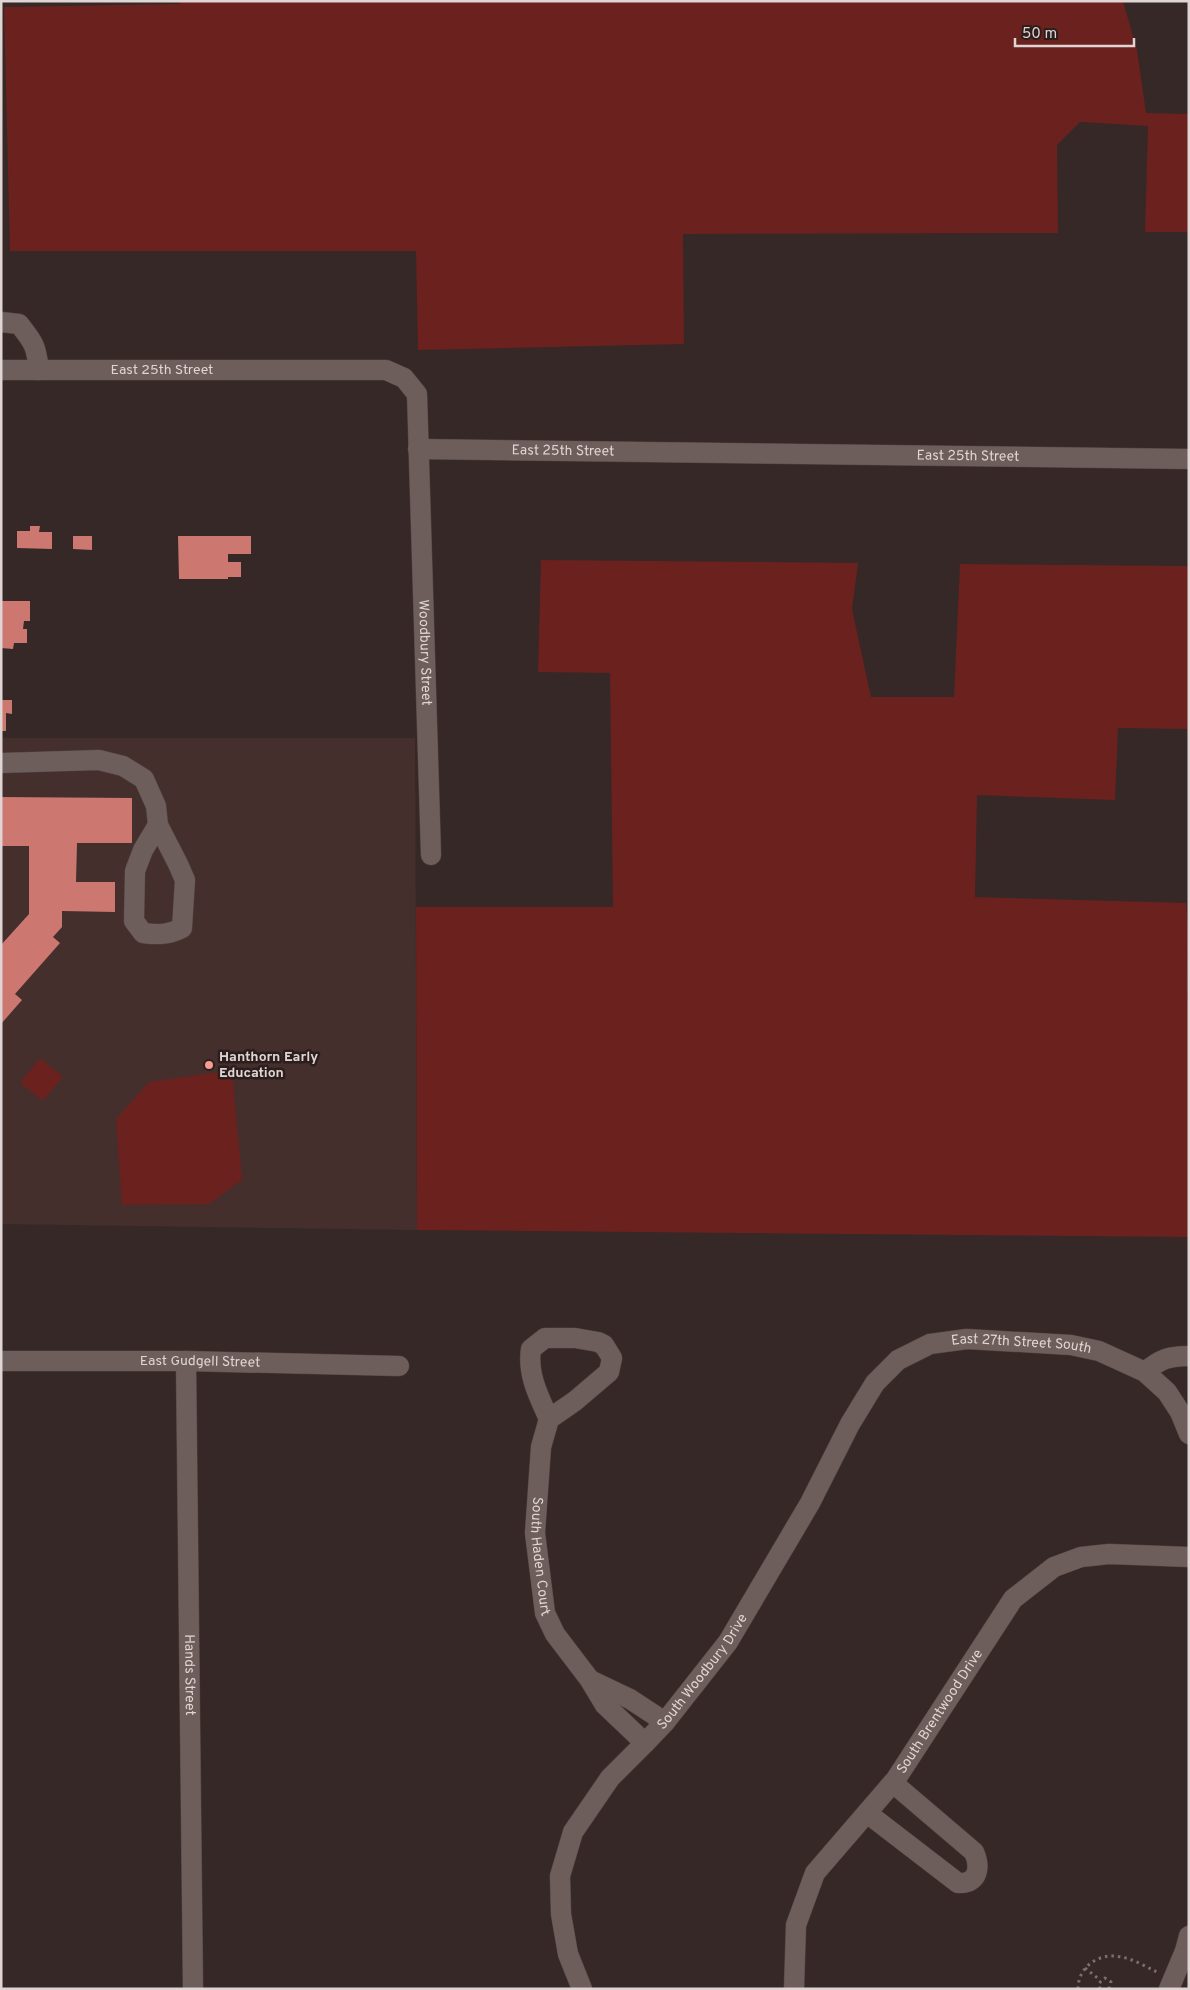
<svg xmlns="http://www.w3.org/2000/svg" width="1190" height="1990" viewBox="0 0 1190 1990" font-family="Overpass,sans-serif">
	<rect width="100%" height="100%" fill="#362826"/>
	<polygon fill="#442f2d" points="1,738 415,738 417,1230 1,1224"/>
	<g fill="#6b211e">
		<polygon points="180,1 1123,1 1137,50 1146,113 1189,114 1189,232 1145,232 1148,126 1080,122 1057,145 1058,233 683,234 684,344 418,350 416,251 10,251 4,7 180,4"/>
		<polygon points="541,560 858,563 852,609 871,697 954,697 960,564 1189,566 1189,729 1118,728 1115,800 977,795 975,897 1186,903 1188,932 1187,999 1189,999 1189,1237 417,1230 416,907 613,907 610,673 538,672"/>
		<polygon points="40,1058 63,1077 43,1101 20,1083"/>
		<polygon points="232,1070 242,1180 209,1204 122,1205 116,1119 149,1082"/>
	</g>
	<g fill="#cc776f">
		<polygon points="30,526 40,526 39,532 52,532 52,549 17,548 17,531 30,531"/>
		<polygon points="73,536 92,536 92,550 73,549"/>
		<polygon points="178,536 251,536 251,554 228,554 228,562 241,562 241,577 228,577 228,579 179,579"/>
		<polygon points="1,601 30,601 30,621 24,621 23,629 27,629 27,643 14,643 13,649 1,648"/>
		<polygon points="1,700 12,700 12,714 6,713 6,731 1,731"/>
		<polygon points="1,797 132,798 132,843 77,843 76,882 115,882 115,912 62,911 62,927 53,937 60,943 15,994 22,1000 1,1024 1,945 29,914 29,846 1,846"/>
	</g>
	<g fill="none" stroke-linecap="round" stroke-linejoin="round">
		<defs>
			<g id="minor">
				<path d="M1,322L19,324C34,343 36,345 39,370"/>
				<path id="s1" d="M1,370H386L404,378L417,394L431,855"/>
				<path id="s2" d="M418,449L1189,459"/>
				<path d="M1,763L99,760L123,766L144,779L156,806L158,825L178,864L185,880L182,928C168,935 158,935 143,933L134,921L135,871L143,850L158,825"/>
				<path id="s3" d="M1,1361H186L399,1366"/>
				<path id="s4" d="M186,1361L193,1989"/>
				<path d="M1145,1372C1160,1359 1169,1356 1189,1356"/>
				<path id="s5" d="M549,1419C539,1397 527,1374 531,1349L545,1338H575L598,1342L604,1345L612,1358L609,1372L575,1401L549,1419L541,1447L535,1533L545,1613L555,1634L590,1680L605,1705L645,1743"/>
				<polyline points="590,1680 630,1699 665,1722"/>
				<path d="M867,1813L958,1883C978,1884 981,1868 974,1852L893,1783"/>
				<path id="s6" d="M582,1989L568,1954L561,1914L560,1876L573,1832L610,1778L645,1743L665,1722L728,1642L810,1503L850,1424L875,1383L898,1360L930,1344L967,1339L1071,1345L1099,1351L1145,1372L1167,1392L1180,1412L1189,1434"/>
				<path id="s7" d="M794,1989L796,1925L815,1873L896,1779L1013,1599L1054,1567L1081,1557L1109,1554L1189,1557"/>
				<polyline points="1169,1989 1185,1951 1189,1936"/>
			</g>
		</defs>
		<use href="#minor" stroke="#4f4442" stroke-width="21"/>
		<g stroke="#7b6f6d" stroke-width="3" stroke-dasharray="2.5 4" stroke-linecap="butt">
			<polyline points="1085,1968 1100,1980"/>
			<path d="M1078,1989C1078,1966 1100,1952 1121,1957C1134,1959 1146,1967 1157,1972"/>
			<polyline points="1100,1989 1099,1983 1105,1978 1111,1982 1109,1989"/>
		</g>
		<use href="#minor" stroke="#6d5d5b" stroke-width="20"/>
	</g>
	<circle fill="#f59c93" stroke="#2c1e1d" stroke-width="2" cx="209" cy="1065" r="5"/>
	<g text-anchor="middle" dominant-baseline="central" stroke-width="5" stroke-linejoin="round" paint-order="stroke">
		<g font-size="14" fill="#ded5d4" stroke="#2c1e1d">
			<text stroke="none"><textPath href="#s1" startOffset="161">East 25th Street</textPath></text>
			<text stroke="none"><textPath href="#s2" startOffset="145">East 25th Street</textPath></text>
			<text stroke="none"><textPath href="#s2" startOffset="550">East 25th Street</textPath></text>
			<text stroke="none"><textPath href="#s1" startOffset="684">Woodbury Street</textPath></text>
			<text stroke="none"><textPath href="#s6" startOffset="866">East 27th Street South</textPath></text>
			<text stroke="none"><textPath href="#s3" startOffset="199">East Gudgell Street</textPath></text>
			<text stroke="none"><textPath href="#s5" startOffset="396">South Haden Court</textPath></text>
			<text stroke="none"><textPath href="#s6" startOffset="369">South Woodbury Drive</textPath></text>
			<text stroke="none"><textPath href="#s4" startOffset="314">Hands Street</textPath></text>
			<text stroke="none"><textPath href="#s7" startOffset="324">South Brentwood Drive</textPath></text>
		</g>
		<g font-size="14" font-weight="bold" fill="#ded5d4" stroke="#2c1e1d" text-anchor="start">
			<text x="219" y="1057">Hanthorn Early<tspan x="219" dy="16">Education</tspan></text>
		</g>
	</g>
	<rect width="1190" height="1990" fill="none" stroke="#ded5d4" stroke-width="5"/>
	<path d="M1015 38v8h119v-8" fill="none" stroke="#ded5d4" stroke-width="2.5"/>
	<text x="1022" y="38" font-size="15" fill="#ded5d4" stroke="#2c1e1d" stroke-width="4" paint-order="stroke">50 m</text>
</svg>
